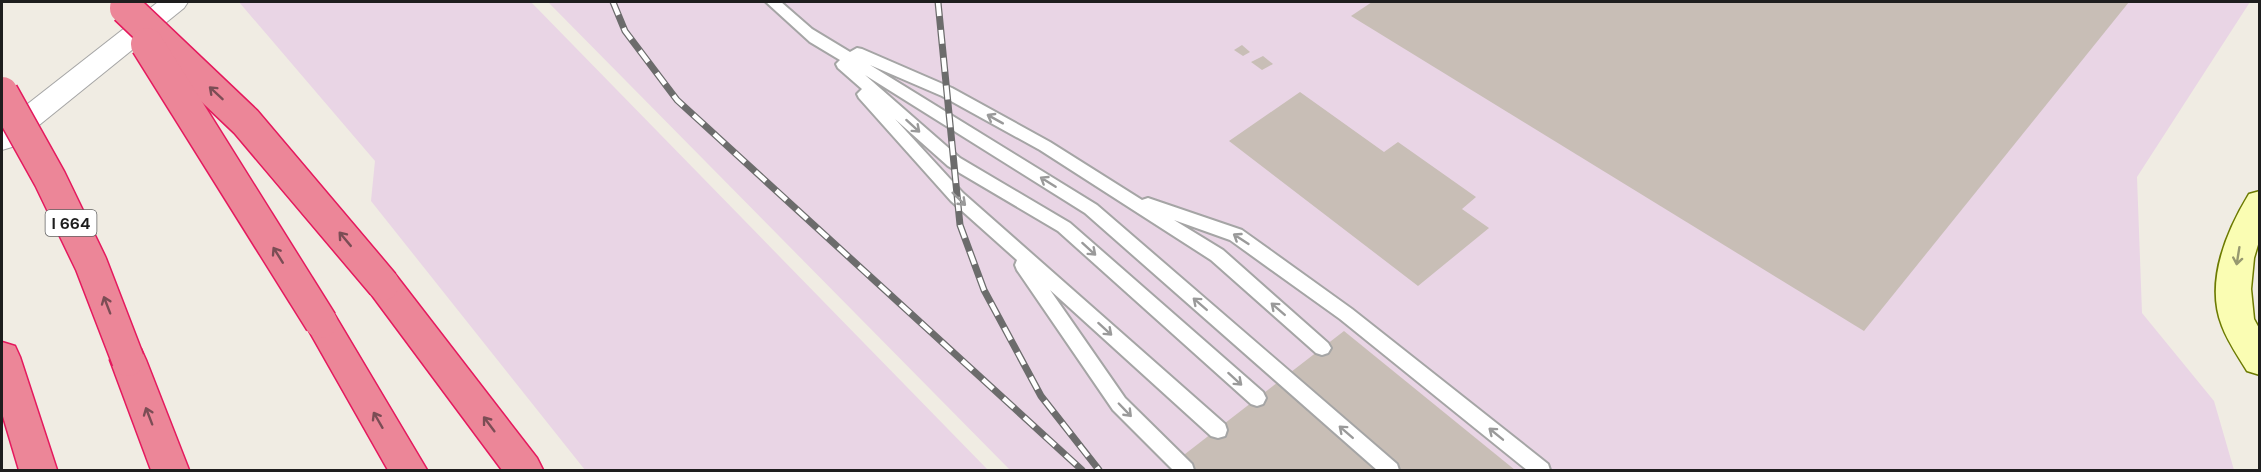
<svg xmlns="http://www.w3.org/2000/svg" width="2261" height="472" viewBox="0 0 2261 472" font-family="'DM Sans',sans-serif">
	<rect width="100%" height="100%" fill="#f0ece3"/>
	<g fill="#e9d5e5">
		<polygon points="239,2 531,2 988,470 585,470 371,201 375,161"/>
		<polygon points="548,2 2250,2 2137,177 2142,313 2214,401 2234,470 1010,470"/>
	</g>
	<g fill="#c8beb6">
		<polygon points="1372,2 2129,2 1864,331 1351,16"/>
		<polygon points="1242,45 1250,52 1243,56 1234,50"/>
		<polygon points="1263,56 1273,64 1262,70 1251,62"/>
		<polygon points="1300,92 1384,152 1398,142 1476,197 1462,209 1489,228 1418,286 1229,141"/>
		<polygon points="1344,331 1515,470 1186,470 1176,461"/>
	</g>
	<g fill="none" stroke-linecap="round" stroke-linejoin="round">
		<defs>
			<polygon id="lane" points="766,2 781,2 812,29 850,52 857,48 862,49 952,88 1050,142 1142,200 1148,198 1242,230 1352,309 1548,464 1550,470 1527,470 1340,319 1230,240 1174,220 1223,250 1328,343 1331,348 1328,353 1322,355 1316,353 1211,260 1040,150 942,96 870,65 1097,205 1397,464 1399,470 1377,470 1085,213 865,75 960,158 1070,223 1263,392 1266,398 1263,404 1257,406 1251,404 1058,231 948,166 895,119 963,193 1225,424 1227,430 1225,436 1218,438 1211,436 1050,290 1125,398 1192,464 1194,470 1173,470 1113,410 1017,270 1015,265 1017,260 951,201 859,98 857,94 862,89 838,68 836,64 840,60 810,42"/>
			<polygon id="street" points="158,2 188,2 184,8 12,147 2,150 2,124"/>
			<path id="secondary" d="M2260,191V238L2254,258L2251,289L2254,319L2260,330V375L2247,371C2238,356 2228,342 2222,326C2205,283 2226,232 2249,194Z"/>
			<g id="highway">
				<polygon points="383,270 395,274 537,458 543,470 502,470 371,294 366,284 371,274"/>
				<polygon points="321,308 333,312 427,470 388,470 304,322 309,312"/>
				<polygon points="2,342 15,346 20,357 57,470 19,470 2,413"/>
				<polygon points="128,345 141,349 146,360 189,470 151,470 110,360 115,349"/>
			</g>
		</defs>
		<use href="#lane" stroke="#a5a5a5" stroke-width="4"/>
		<use href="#street" stroke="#a5a5a5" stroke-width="2"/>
		<use href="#secondary" stroke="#6c7a00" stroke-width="3"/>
		<use href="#highway" stroke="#e5195e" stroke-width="3"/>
		<use href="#lane" fill="#fff" fill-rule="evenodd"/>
		<use href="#street" fill="#fff" fill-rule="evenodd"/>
		<use href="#secondary" fill="#fafdb3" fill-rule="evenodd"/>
		<use href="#highway" fill="#ec8698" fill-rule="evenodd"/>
		<defs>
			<g id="rail">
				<polyline points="613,2 625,31 677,100 1082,470"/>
				<polyline points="938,2 960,225 984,290 1041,396 1099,470"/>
			</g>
		</defs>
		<use href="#rail" stroke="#6c6c6c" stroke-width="7"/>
		<use href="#rail" stroke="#fff" stroke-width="4.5" stroke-dasharray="14" stroke-linecap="butt"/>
		<defs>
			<g id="highway-bridge">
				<polyline points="126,8 246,122 383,284"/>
				<polyline points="147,44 321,322"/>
				<polyline points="2,93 50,179 91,264 128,360"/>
			</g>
		</defs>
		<use href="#highway-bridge" stroke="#e5195e" stroke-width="35" stroke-linecap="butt"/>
		<use href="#highway-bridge" stroke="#ec8698" stroke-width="32"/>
	</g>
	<defs><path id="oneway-shaft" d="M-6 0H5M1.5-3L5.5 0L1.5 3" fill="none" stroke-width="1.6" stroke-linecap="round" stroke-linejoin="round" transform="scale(1.5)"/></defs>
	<g stroke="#7b4d55">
		<use href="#oneway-shaft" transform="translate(216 93) rotate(-137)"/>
		<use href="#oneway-shaft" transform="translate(345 239) rotate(-130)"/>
		<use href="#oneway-shaft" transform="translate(278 255) rotate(-122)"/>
		<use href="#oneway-shaft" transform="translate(107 305) rotate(-111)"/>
		<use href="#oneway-shaft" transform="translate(149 416) rotate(-111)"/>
		<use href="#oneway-shaft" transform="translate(378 420) rotate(-120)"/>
		<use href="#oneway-shaft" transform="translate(489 424) rotate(-127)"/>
	</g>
	<g stroke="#9a9a9a">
		<use href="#oneway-shaft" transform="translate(995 119) rotate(-151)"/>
		<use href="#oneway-shaft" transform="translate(913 126) rotate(42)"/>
		<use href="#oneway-shaft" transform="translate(1048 182) rotate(-148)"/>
		<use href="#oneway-shaft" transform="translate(959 199) rotate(44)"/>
		<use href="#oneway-shaft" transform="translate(1241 239) rotate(-147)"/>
		<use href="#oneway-shaft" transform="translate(1089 249) rotate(42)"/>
		<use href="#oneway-shaft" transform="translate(1200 304) rotate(-139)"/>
		<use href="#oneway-shaft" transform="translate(1278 309) rotate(-139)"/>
		<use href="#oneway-shaft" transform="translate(1105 329) rotate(42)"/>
		<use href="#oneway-shaft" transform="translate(1235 379) rotate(42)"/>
		<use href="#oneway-shaft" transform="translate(1125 410) rotate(46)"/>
		<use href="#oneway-shaft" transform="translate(1346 432) rotate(-139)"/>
		<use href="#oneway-shaft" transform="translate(1496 434) rotate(-141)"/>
	</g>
	<use stroke="#979970" href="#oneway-shaft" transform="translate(2238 256) rotate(99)"/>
	<g text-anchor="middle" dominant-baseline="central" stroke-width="6" stroke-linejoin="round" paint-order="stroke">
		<rect fill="#fff" stroke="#626262" stroke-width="1.5" x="45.5" y="210" width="51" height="26" rx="4.5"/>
		<g font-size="16" font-weight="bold" fill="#1e1e1e">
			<text x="71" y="223">I 664</text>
		</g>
	</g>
	<rect width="2261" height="472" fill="none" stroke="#1e1e1e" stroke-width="6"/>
</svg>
